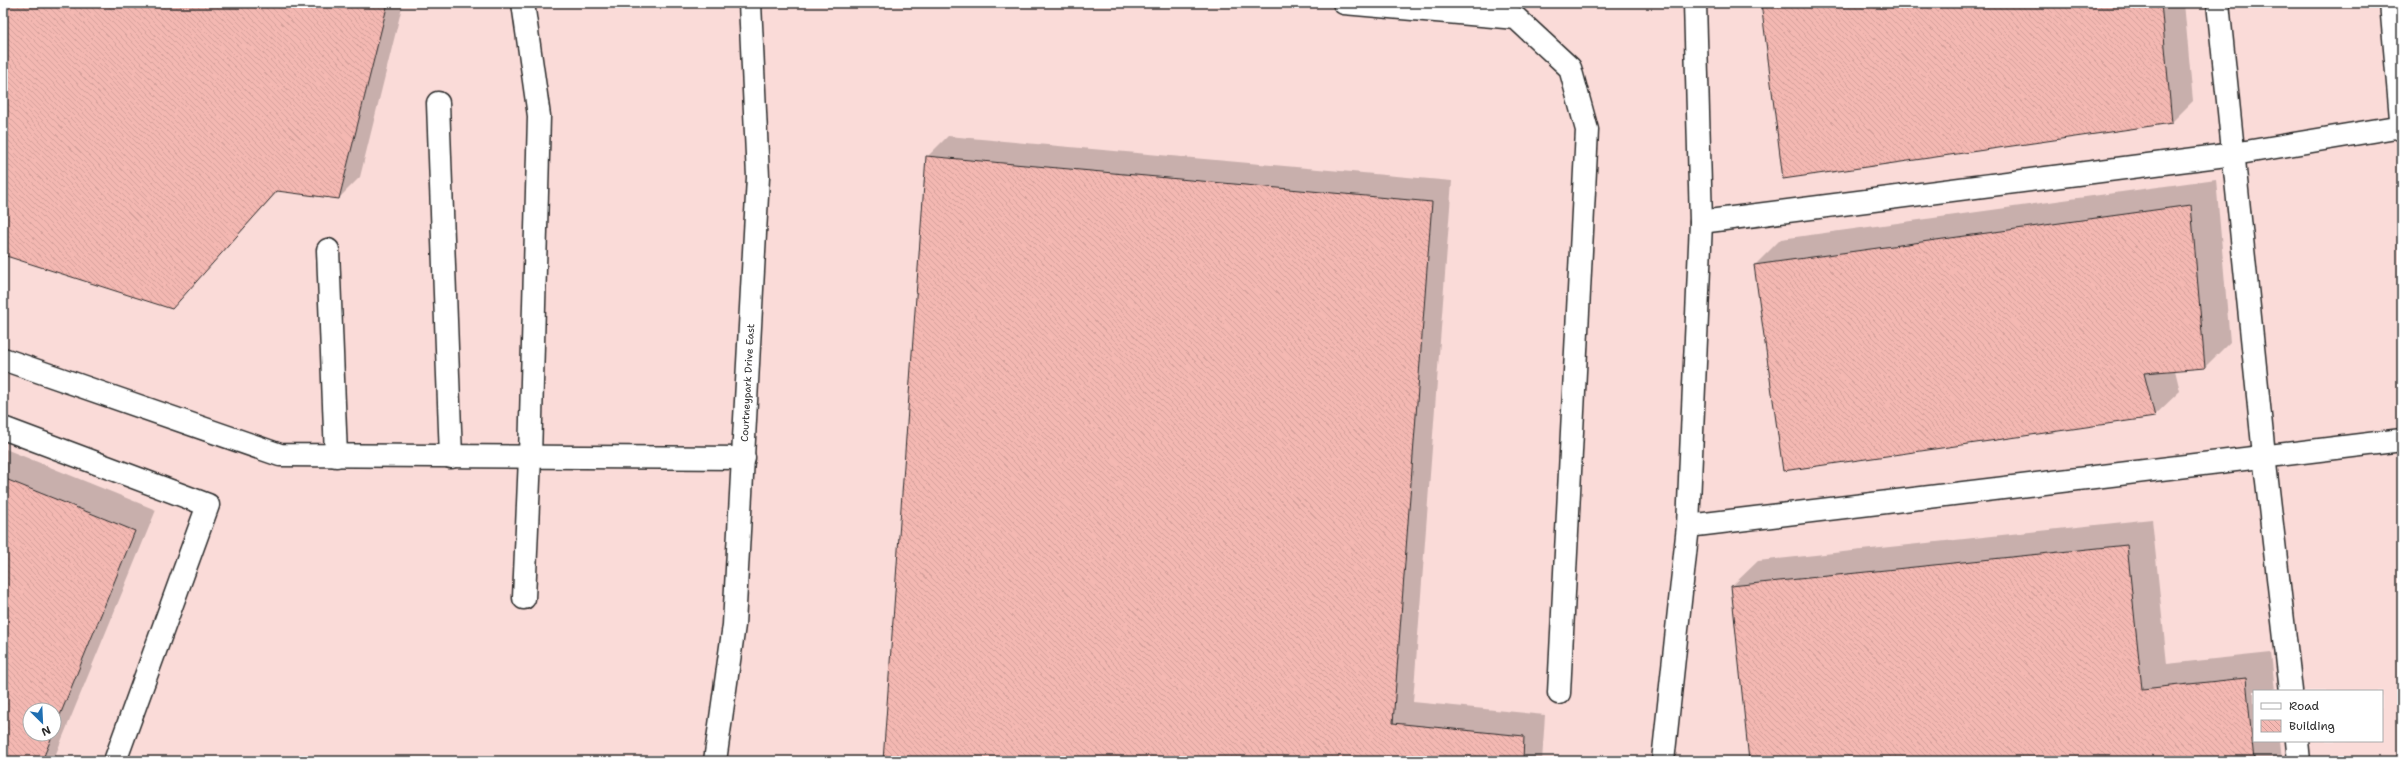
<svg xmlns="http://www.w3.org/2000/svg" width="2405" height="764" viewBox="0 0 2405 764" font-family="'Shantell Sans',sans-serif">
	<defs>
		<pattern id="building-back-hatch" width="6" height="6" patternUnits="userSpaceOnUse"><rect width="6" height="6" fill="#f4b8b2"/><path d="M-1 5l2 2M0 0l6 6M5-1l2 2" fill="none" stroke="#d19e99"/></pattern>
	</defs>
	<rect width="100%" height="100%" fill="#fceae8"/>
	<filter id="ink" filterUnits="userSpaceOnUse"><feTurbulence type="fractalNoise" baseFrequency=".025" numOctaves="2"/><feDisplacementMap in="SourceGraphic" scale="8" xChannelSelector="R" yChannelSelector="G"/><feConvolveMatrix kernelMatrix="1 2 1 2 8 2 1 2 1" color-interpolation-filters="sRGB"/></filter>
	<g filter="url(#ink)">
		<path fill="#fadbd8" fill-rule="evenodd" d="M3,3H2402V761H3ZM2254,691H2382V741H2254ZM30,710H54V734H30Z"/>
		<g fill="#0003" fill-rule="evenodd">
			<polygon points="3,3 403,3 360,177 339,198 279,190 172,308 3,254"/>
			<polygon points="1762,3 2184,3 2193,101 2172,122"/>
			<polygon points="948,136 1452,181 1413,702 1545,715 1542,761 884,761 927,157"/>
			<polygon points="2216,179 2230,342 2204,368 2175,370 2180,391 2154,416 1755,265 1781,239"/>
			<path d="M3,448L156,510L53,761H3ZM30,710H54V734H30Z"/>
			<polygon points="2152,519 2167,664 2271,653 2275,691 2254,691 2254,741 2280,741 2282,761 1750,761 1732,586 1758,561"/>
		</g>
		<g fill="url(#building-back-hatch)" stroke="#2b2b2b">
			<polygon points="3,3 388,3 339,199 277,191 172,309 3,255"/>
			<polygon points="1761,3 2161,3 2172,123 1783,179"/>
			<polygon points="926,156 1432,202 1393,723 1524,736 1523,761 883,761"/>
			<polygon points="2191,205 2205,368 2144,373 2155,417 1783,471 1754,265"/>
			<polygon points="3,478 135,531 54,730 54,710 30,710 30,734 53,734 42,761 3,761"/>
			<polygon points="2127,545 2142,689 2246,678 2254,761 1749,761 1731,586"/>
		</g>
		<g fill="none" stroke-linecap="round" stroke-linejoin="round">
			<defs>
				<g id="minor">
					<polyline points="523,3 539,116 530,457 524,598"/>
					<polyline points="1344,3 1516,18 1570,68 1587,130 1559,693"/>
					<polyline points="2218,3 2264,455 2291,691"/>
					<polyline points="2391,3 2402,130"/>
					<polyline points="438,103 451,457"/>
					<polyline points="1701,222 2234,154 2402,126"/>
					<polyline points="328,250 336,456"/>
					<polyline points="3,359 280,455 744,458"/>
					<polyline points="3,428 208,505 115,761"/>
					<polyline points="1688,526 1701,222 1695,3"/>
					<polyline points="2297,741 2299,761"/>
					<polyline points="1663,761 1688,526 2402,440"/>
				</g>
				<g id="major">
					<path id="s1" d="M715,761L734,625L758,177L750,3"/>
				</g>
			</defs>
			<use href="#minor" stroke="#2b2b2b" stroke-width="25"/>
			<use href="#major" stroke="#2b2b2b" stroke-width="25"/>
			<use href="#minor" stroke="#fff" stroke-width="22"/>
			<use href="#major" stroke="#fff" stroke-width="22"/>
		</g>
	</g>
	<g text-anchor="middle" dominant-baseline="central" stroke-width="3" stroke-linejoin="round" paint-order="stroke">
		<g font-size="10" fill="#2b2b2b" stroke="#fff">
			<text stroke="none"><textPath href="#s1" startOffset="380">Courtneypark Drive East</textPath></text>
		</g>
	</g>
	<rect width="2405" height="764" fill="none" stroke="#fff" stroke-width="16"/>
	<rect x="8" y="8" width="2389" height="748" fill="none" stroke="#2b2b2b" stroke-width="1.5" filter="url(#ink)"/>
	<rect x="2253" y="690" width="130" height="52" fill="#ffffff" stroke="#aaaaaa"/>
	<rect x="2261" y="703" width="20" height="6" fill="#ffffff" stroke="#aaaaaa"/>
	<text x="2289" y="710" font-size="12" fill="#2b2b2b">Road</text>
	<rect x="2261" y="720" width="20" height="12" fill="url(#building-back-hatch)" stroke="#aaaaaa"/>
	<text x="2289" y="730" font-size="12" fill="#2b2b2b">Building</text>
	<g transform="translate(42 722) rotate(156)"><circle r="19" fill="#ffffff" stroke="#aaaaaa"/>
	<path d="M0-3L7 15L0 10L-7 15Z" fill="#1f6fb2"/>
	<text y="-6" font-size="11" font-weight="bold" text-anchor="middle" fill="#2b2b2b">N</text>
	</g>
</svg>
